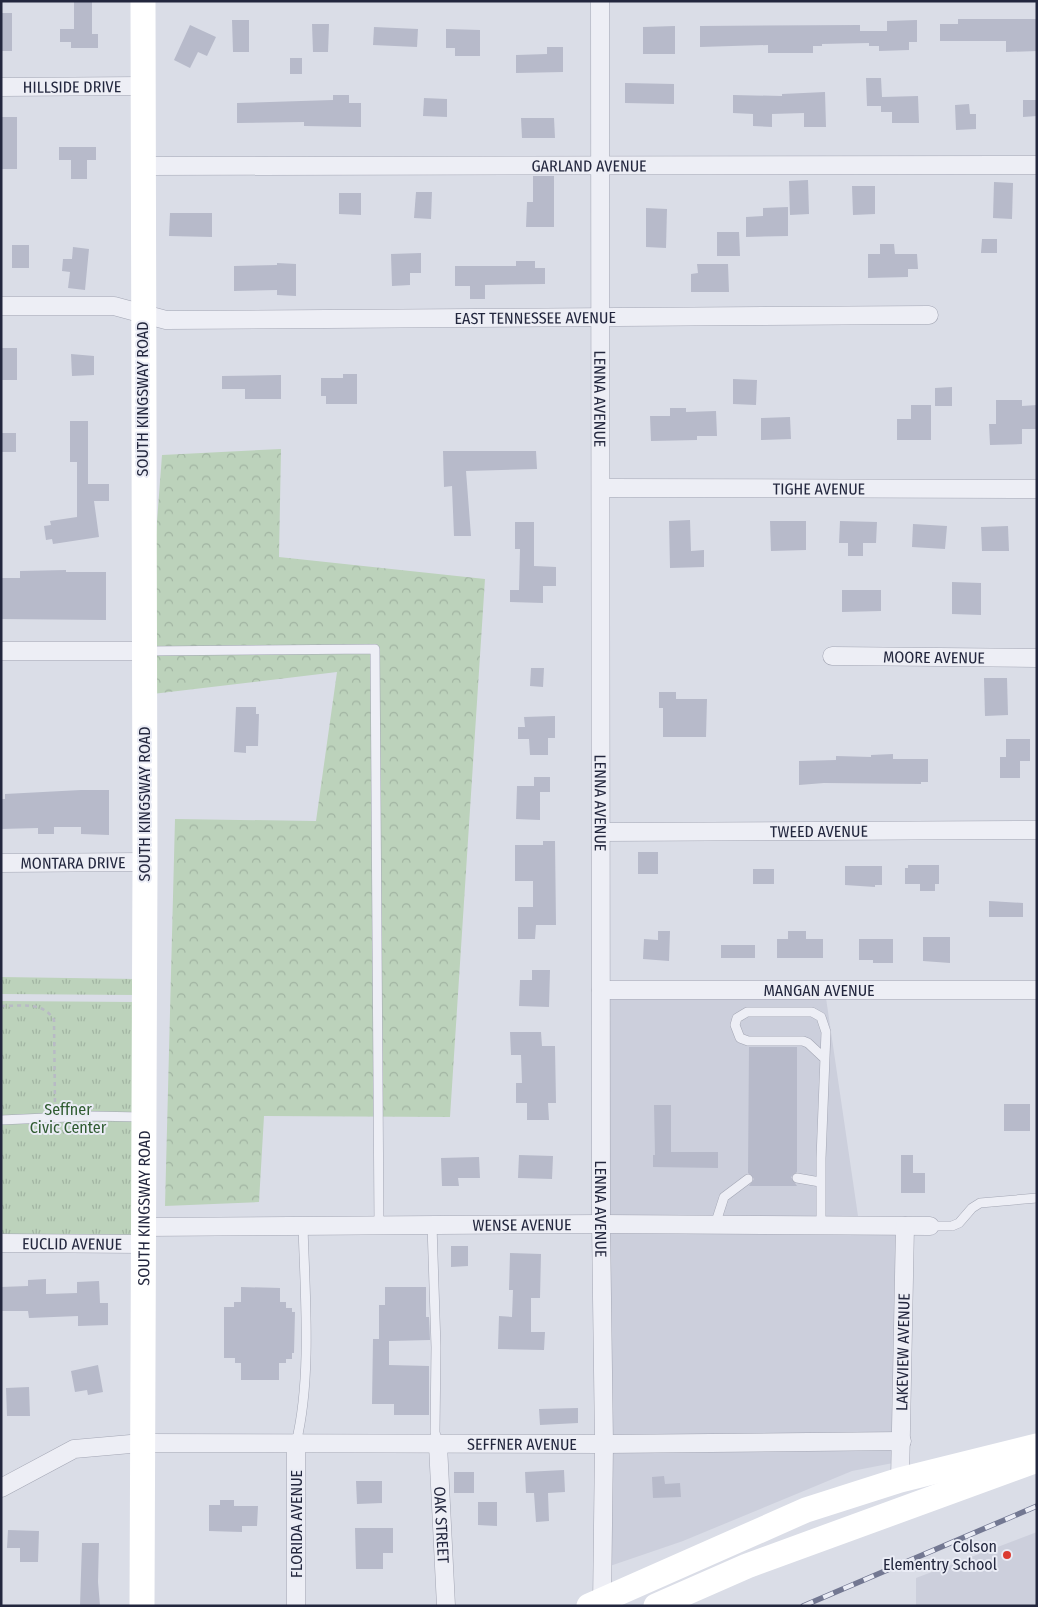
<svg xmlns="http://www.w3.org/2000/svg" width="1038" height="1607" viewBox="0 0 1038 1607" font-family="'Fira Sans Condensed',sans-serif">
	<defs>
		<pattern id="grass-tufts" width="24" height="20" patternUnits="userSpaceOnUse" patternTransform="scale(1.25)"><rect width="24" height="20" fill="#bcd2bb"/><path d="M3 7l-1-3M5 7V3M7 7l1-3M15 17l-1-3M17 17v-4M19 17l1-3" fill="none" stroke="#a1b4a2"/></pattern>
		<pattern id="forest-crowns" width="20" height="18" patternUnits="userSpaceOnUse" patternTransform="scale(1.25)"><rect width="20" height="18" fill="#bcd2bb"/><path d="M2 6a3 3 0 1 1 6 0M12 15a3 3 0 1 1 6 0" fill="none" stroke="#a1b4a2"/></pattern>
	</defs>
	<rect width="100%" height="100%" fill="#dadde7"/>
	<g fill="#cccfdc">
		<polygon points="826,998 858,1216 876,1217 609,1215 608,999"/>
		<polygon points="609,1233 898,1235 894,1433 611,1435"/>
		<polygon points="894,1450 893,1463 852,1471 683,1541 610,1566 611,1453"/>
		<polygon points="1037,1532 1037,1606 916,1606 916,1578"/>
	</g>
	<g fill="url(#grass-tufts)">
		<polygon points="1,977 137,979 137,995 1,994"/>
		<polygon points="1,1001 135,1002 135,1237 1,1234"/>
	</g>
	<polygon fill="url(#forest-crowns)" points="281,449 279,557 485,579 450,1117 264,1116 259,1202 165,1206 175,819 316,821 337,672 144,695 162,455"/>
	<g fill="#b7baca">
		<polygon points="74,1 92,1 92,34 98,34 98,48 71,48 71,42 60,42 60,29 74,29"/>
		<rect x="1" y="13" width="11" height="38"/>
		<polygon points="958,19 1037,19 1037,51 1006,52 1006,41 940,41 940,24 958,24"/>
		<polygon points="232,20 249,20 249,52 233,52"/>
		<polygon points="917,20 917,42 909,42 909,50 879,51 879,46 869,46 869,43 822,44 822,46 813,46 813,53 768,53 768,45 700,47 700,26 860,25 860,31 887,31 887,21"/>
		<polygon points="312,24 329,24 328,52 313,52"/>
		<polygon points="190,25 216,37 207,56 198,52 190,68 174,60"/>
		<polygon points="675,26 675,54 643,54 643,27"/>
		<polygon points="374,27 418,29 417,47 373,45"/>
		<polygon points="446,29 480,30 480,56 455,56 455,48 446,48"/>
		<polygon points="547,47 563,47 563,72 516,73 516,55 547,54"/>
		<rect x="290" y="58" width="12" height="16"/>
		<polygon points="866,78 881,78 882,97 918,96 919,123 892,123 892,112 881,112 881,106 867,106"/>
		<polygon points="625,83 674,84 674,104 625,103"/>
		<polygon points="825,92 826,127 804,127 804,113 772,114 772,127 753,126 753,114 733,113 733,95 782,96 782,94"/>
		<polygon points="333,95 349,95 349,103 361,103 361,127 304,126 304,122 237,123 237,103 333,100"/>
		<polygon points="424,98 447,99 447,117 423,116"/>
		<polygon points="1023,100 1037,100 1037,116 1023,117"/>
		<polygon points="969,104 970,114 976,114 976,129 956,130 955,105"/>
		<rect x="1" y="117" width="16" height="52"/>
		<polygon points="521,118 554,118 555,138 522,138"/>
		<polygon points="59,147 96,147 96,160 87,160 87,179 71,179 71,160 59,160"/>
		<polygon points="533,176 554,176 554,227 526,227 527,202 533,202"/>
		<polygon points="808,180 809,214 790,215 789,181"/>
		<polygon points="994,182 1013,183 1012,219 993,218"/>
		<polygon points="852,186 875,186 875,214 853,215"/>
		<polygon points="416,192 432,192 431,219 414,218"/>
		<polygon points="339,193 361,193 361,215 339,214"/>
		<polygon points="788,207 788,236 746,237 746,217 763,216 763,208"/>
		<polygon points="646,208 667,209 666,248 646,247"/>
		<polygon points="170,213 212,213 212,237 169,236"/>
		<polygon points="717,232 739,232 740,256 717,256"/>
		<polygon points="982,239 997,239 997,253 981,253"/>
		<polygon points="880,244 894,244 895,254 917,254 918,269 908,269 908,277 868,278 868,254 880,254"/>
		<rect x="12" y="245" width="17" height="23"/>
		<polygon points="73,247 89,249 85,290 68,288 70,272 62,271 63,259 72,259"/>
		<polygon points="421,253 421,273 410,273 410,285 392,286 391,254"/>
		<polygon points="516,261 535,261 535,268 545,268 545,284 485,285 485,299 470,299 470,286 455,286 455,266 516,266"/>
		<polygon points="277,263 296,264 296,296 277,295 277,290 234,291 234,266 277,265"/>
		<polygon points="697,264 728,264 729,292 691,292 691,274 698,273"/>
		<rect x="1" y="348" width="16" height="32"/>
		<polygon points="71,354 94,356 94,375 72,376"/>
		<polygon points="343,374 357,374 357,404 326,404 326,396 321,396 321,378 343,378"/>
		<polygon points="281,375 281,399 245,399 245,389 222,389 222,376"/>
		<polygon points="733,379 757,380 756,405 733,404"/>
		<polygon points="952,387 952,406 935,406 935,388"/>
		<polygon points="996,400 1022,400 1022,406 1037,405 1037,429 1022,429 1022,444 990,445 989,424 996,424"/>
		<polygon points="911,405 931,405 931,440 897,440 897,419 911,419"/>
		<polygon points="670,408 686,408 686,412 716,411 717,436 697,436 697,440 651,441 650,416 670,416"/>
		<polygon points="790,417 791,439 761,440 761,418"/>
		<polygon points="70,421 88,421 88,484 109,484 109,501 94,501 99,537 53,544 52,539 46,540 44,526 51,525 50,521 77,517 77,462 70,462"/>
		<rect x="1" y="433" width="15" height="19"/>
		<polygon points="443,451 536,451 537,469 466,471 471,536 454,536 452,486 444,487"/>
		<polygon points="690,520 691,551 704,550 704,567 670,568 669,521"/>
		<polygon points="770,521 806,521 806,550 771,551"/>
		<polygon points="840,521 877,522 876,543 863,543 863,556 848,556 848,543 839,543"/>
		<polygon points="515,522 534,522 534,566 556,567 556,586 543,586 543,603 510,602 510,590 519,590 520,549 515,549"/>
		<polygon points="913,524 947,526 945,549 912,547"/>
		<polygon points="1008,526 1009,551 982,551 981,527"/>
		<polygon points="66,570 66,572 106,572 106,620 1,619 1,578 20,578 20,571"/>
		<polygon points="952,582 981,583 981,615 952,614"/>
		<polygon points="842,590 881,590 881,611 842,612"/>
		<polygon points="531,668 544,668 543,687 530,686"/>
		<polygon points="984,678 1007,678 1008,715 985,716"/>
		<polygon points="659,692 676,692 676,699 707,699 706,737 663,737 663,708 659,708"/>
		<polygon points="236,707 256,707 256,714 259,714 258,746 246,746 246,753 234,752"/>
		<polygon points="555,716 555,738 548,738 548,755 530,755 529,739 518,739 518,727 525,727 524,717"/>
		<polygon points="1006,739 1030,739 1030,761 1020,761 1020,778 1000,778 1000,757 1006,757"/>
		<polygon points="893,754 893,759 928,759 928,782 921,782 921,784 824,783 799,785 799,761 836,760 836,756 871,757 871,755"/>
		<polygon points="534,777 550,777 550,792 540,792 540,820 516,819 517,786 534,786"/>
		<polygon points="81,790 109,790 109,835 81,834 81,827 54,827 54,834 38,834 38,828 1,829 1,799 5,799 5,794"/>
		<polygon points="543,841 555,841 556,925 536,925 535,939 518,939 518,907 533,907 533,881 515,881 515,845 543,845"/>
		<rect x="638" y="852" width="20" height="22"/>
		<polygon points="908,865 939,865 939,884 935,884 935,891 920,891 920,884 905,884 905,868 908,868"/>
		<polygon points="845,866 882,866 882,885 875,885 875,887 845,885"/>
		<rect x="753" y="869" width="21" height="15"/>
		<polygon points="989,901 1023,903 1023,917 989,917"/>
		<polygon points="658,931 670,931 669,961 643,959 644,939 658,940"/>
		<polygon points="788,931 806,931 806,939 823,939 823,958 777,958 777,939 788,939"/>
		<polygon points="923,937 950,937 950,963 923,961"/>
		<polygon points="859,939 893,939 893,963 873,963 873,960 859,960"/>
		<rect x="721" y="945" width="34" height="13"/>
		<polygon points="532,970 550,970 549,1007 519,1006 520,980 532,980"/>
		<polygon points="510,1032 541,1032 542,1046 555,1046 556,1103 548,1103 549,1120 527,1120 527,1103 516,1103 516,1083 522,1083 521,1055 511,1055"/>
		<polygon points="749,1047 797,1047 797,1172 791,1177 797,1186 749,1186 754,1179 748,1173"/>
		<rect x="1004" y="1104" width="26" height="27"/>
		<polygon points="654,1105 671,1105 671,1152 718,1152 718,1168 653,1167 653,1155 655,1155"/>
		<polygon points="519,1155 553,1156 552,1179 518,1178"/>
		<polygon points="901,1155 913,1155 913,1173 925,1173 925,1193 901,1193"/>
		<polygon points="479,1157 480,1178 458,1178 459,1186 442,1186 441,1158"/>
		<polygon points="451,1246 468,1246 468,1266 451,1267"/>
		<polygon points="510,1253 541,1254 540,1298 531,1298 531,1332 545,1332 544,1350 498,1349 499,1316 512,1317 513,1290 509,1290"/>
		<polygon points="46,1279 46,1294 77,1293 77,1282 99,1281 100,1303 108,1303 108,1325 78,1326 78,1316 29,1318 28,1311 1,1311 1,1287 28,1286 28,1280"/>
		<polygon points="241,1287 280,1288 280,1302 286,1302 286,1308 292,1308 292,1312 295,1312 294,1353 292,1353 292,1359 286,1359 286,1363 279,1363 279,1380 241,1380 241,1363 235,1363 235,1358 224,1358 224,1307 234,1307 234,1302 241,1302"/>
		<polygon points="385,1287 426,1287 426,1317 429,1317 430,1340 389,1341 389,1365 429,1366 429,1415 394,1415 394,1404 372,1404 373,1339 379,1339 379,1305 385,1305"/>
		<polygon points="98,1365 103,1392 88,1395 87,1390 75,1392 71,1371"/>
		<polygon points="29,1387 30,1416 7,1416 6,1388"/>
		<polygon points="578,1408 578,1423 540,1425 539,1409"/>
		<polygon points="564,1470 565,1492 548,1493 549,1521 536,1522 534,1493 526,1493 525,1472"/>
		<rect x="454" y="1472" width="20" height="21"/>
		<polygon points="664,1476 665,1484 680,1483 681,1497 653,1498 652,1477"/>
		<polygon points="356,1481 382,1481 382,1503 357,1504"/>
		<polygon points="220,1500 234,1500 234,1506 258,1506 257,1526 242,1526 242,1532 209,1531 209,1505 220,1505"/>
		<polygon points="478,1502 497,1502 497,1526 478,1525"/>
		<polygon points="355,1528 393,1528 393,1553 383,1553 383,1569 356,1569"/>
		<polygon points="8,1530 39,1531 38,1562 20,1562 20,1548 7,1548"/>
		<polygon points="82,1543 99,1543 98,1582 100,1606 80,1606"/>
	</g>
	<g fill="none" stroke-linecap="round" stroke-linejoin="round">
		<defs>
			<g id="lane">
				<polyline points="147,651 375,649 379,1226"/>
				<polyline points="1,1120 91,1116 141,1117"/>
				<polyline points="797,1178 820,1182"/>
				<polyline points="432,1225 436,1347 435,1432 438,1445"/>
				<polyline points="715,1225 724,1197 748,1179"/>
				<polyline points="821,1226 821,1158 826,1032 821,1017 812,1012 747,1012 737,1018 735,1025 740,1038 748,1041 803,1041 808,1043 824,1058"/>
				<polyline points="930,1226 952,1226 959,1223 972,1208 980,1203 1037,1198"/>
				<path d="M296,1443C312,1378 305,1294 303,1226"/>
			</g>
			<g id="street">
				<path id="s1" d="M600,1L601,1224L604,1444L602,1606"/>
				<path id="s2" d="M1,87L143,86"/>
				<path id="s3" d="M143,166L1037,165"/>
				<path id="s4" d="M1,306H114L166,320L929,315"/>
				<path id="s5" d="M601,488L1037,489"/>
				<polyline points="1,651 144,651"/>
				<path id="s6" d="M832,656L1037,658"/>
				<path id="s7" d="M601,832L1037,830"/>
				<path id="s8" d="M1,863L145,862"/>
				<path id="s9" d="M601,990H1037"/>
				<path id="s10" d="M143,1227L601,1224L930,1226"/>
				<path id="s11" d="M1,1243L143,1244"/>
				<polyline points="296,1443 296,1606"/>
				<path id="s12" d="M438,1445L446,1606"/>
				<path id="s13" d="M900,1480L905,1226"/>
				<path id="s14" d="M1,1488L74,1449L142,1443L604,1444L902,1441"/>
			</g>
		</defs>
		<use href="#lane" stroke="#a3a6b4" stroke-width="10"/>
		<use href="#street" stroke="#a3a6b4" stroke-width="19"/>
		<path stroke="#b8bac5" stroke-width="2.5" stroke-dasharray="4 4" stroke-linecap="butt" d="M1,1006C21,1006 43,1001 54,1020L55,1106"/>
		<use href="#lane" stroke="#edeef5" stroke-width="9"/>
		<use href="#street" stroke="#edeef5" stroke-width="18"/>
		<g stroke="#fff" stroke-width="25">
			<path id="s15" d="M142,1606L145,862L143,1"/>
			<polyline points="589,1606 806,1510 900,1480 1037,1446"/>
			<polyline points="656,1606 747,1566 1037,1460"/>
		</g>
		<defs>
			<polyline id="rail" points="803,1606 1037,1506"/>
		</defs>
		<use href="#rail" stroke="#737892" stroke-width="5.5"/>
		<use href="#rail" stroke="#eaecf5" stroke-width="4" stroke-dasharray="11" stroke-linecap="butt"/>
	</g>
	<circle fill="#db3b31" stroke="#eaecf5" stroke-width="2" cx="1007" cy="1555" r="5"/>
	<g text-anchor="middle" dominant-baseline="central" stroke-width="4" stroke-linejoin="round" paint-order="stroke">
		<g font-size="16" fill="#23273e" stroke="#eaecf5">
			<text stroke="none"><textPath href="#s2" startOffset="71">HILLSIDE DRIVE</textPath></text>
			<text stroke="none"><textPath href="#s3" startOffset="446">GARLAND AVENUE</textPath></text>
			<text stroke="none"><textPath href="#s4" startOffset="536">EAST TENNESSEE AVENUE</textPath></text>
			<text transform="translate(142 399) rotate(-90)">SOUTH KINGSWAY ROAD</text>
			<text stroke="none"><textPath href="#s1" startOffset="398">LENNA AVENUE</textPath></text>
			<text stroke="none"><textPath href="#s5" startOffset="218">TIGHE AVENUE</textPath></text>
			<text stroke="none"><textPath href="#s6" startOffset="102">MOORE AVENUE</textPath></text>
			<text transform="translate(144 804) rotate(-90)">SOUTH KINGSWAY ROAD</text>
			<text stroke="none"><textPath href="#s1" startOffset="802">LENNA AVENUE</textPath></text>
			<text stroke="none"><textPath href="#s7" startOffset="218">TWEED AVENUE</textPath></text>
			<text stroke="none"><textPath href="#s8" startOffset="72">MONTARA DRIVE</textPath></text>
			<text stroke="none"><textPath href="#s9" startOffset="218">MANGAN AVENUE</textPath></text>
			<text stroke="none"><textPath href="#s15" startOffset="398">SOUTH KINGSWAY ROAD</textPath></text>
			<text stroke="none"><textPath href="#s1" startOffset="1208">LENNA AVENUE</textPath></text>
			<text stroke="none"><textPath href="#s10" startOffset="379">WENSE AVENUE</textPath></text>
			<text stroke="none"><textPath href="#s11" startOffset="71">EUCLID AVENUE</textPath></text>
			<text stroke="none"><textPath href="#s13" startOffset="128">LAKEVIEW AVENUE</textPath></text>
			<text stroke="none"><textPath href="#s14" startOffset="531">SEFFNER AVENUE</textPath></text>
			<text transform="translate(296 1524) rotate(-90)">FLORIDA AVENUE</text>
			<text stroke="none"><textPath href="#s12" startOffset="80">OAK STREET</textPath></text>
		</g>
		<g font-size="16" fill="#2f5b30" stroke="#eaecf5">
			<text x="68" y="1109">Seffner<tspan x="68" dy="18">Civic Center</tspan></text>
		</g>
		<g font-size="16" fill="#23273e" stroke="#eaecf5" text-anchor="end">
			<text x="997" y="1546">Colson<tspan x="997" dy="18">Elementry School</tspan></text>
		</g>
	</g>
	<rect width="1038" height="1607" fill="none" stroke="#23273e" stroke-width="5"/>
</svg>
